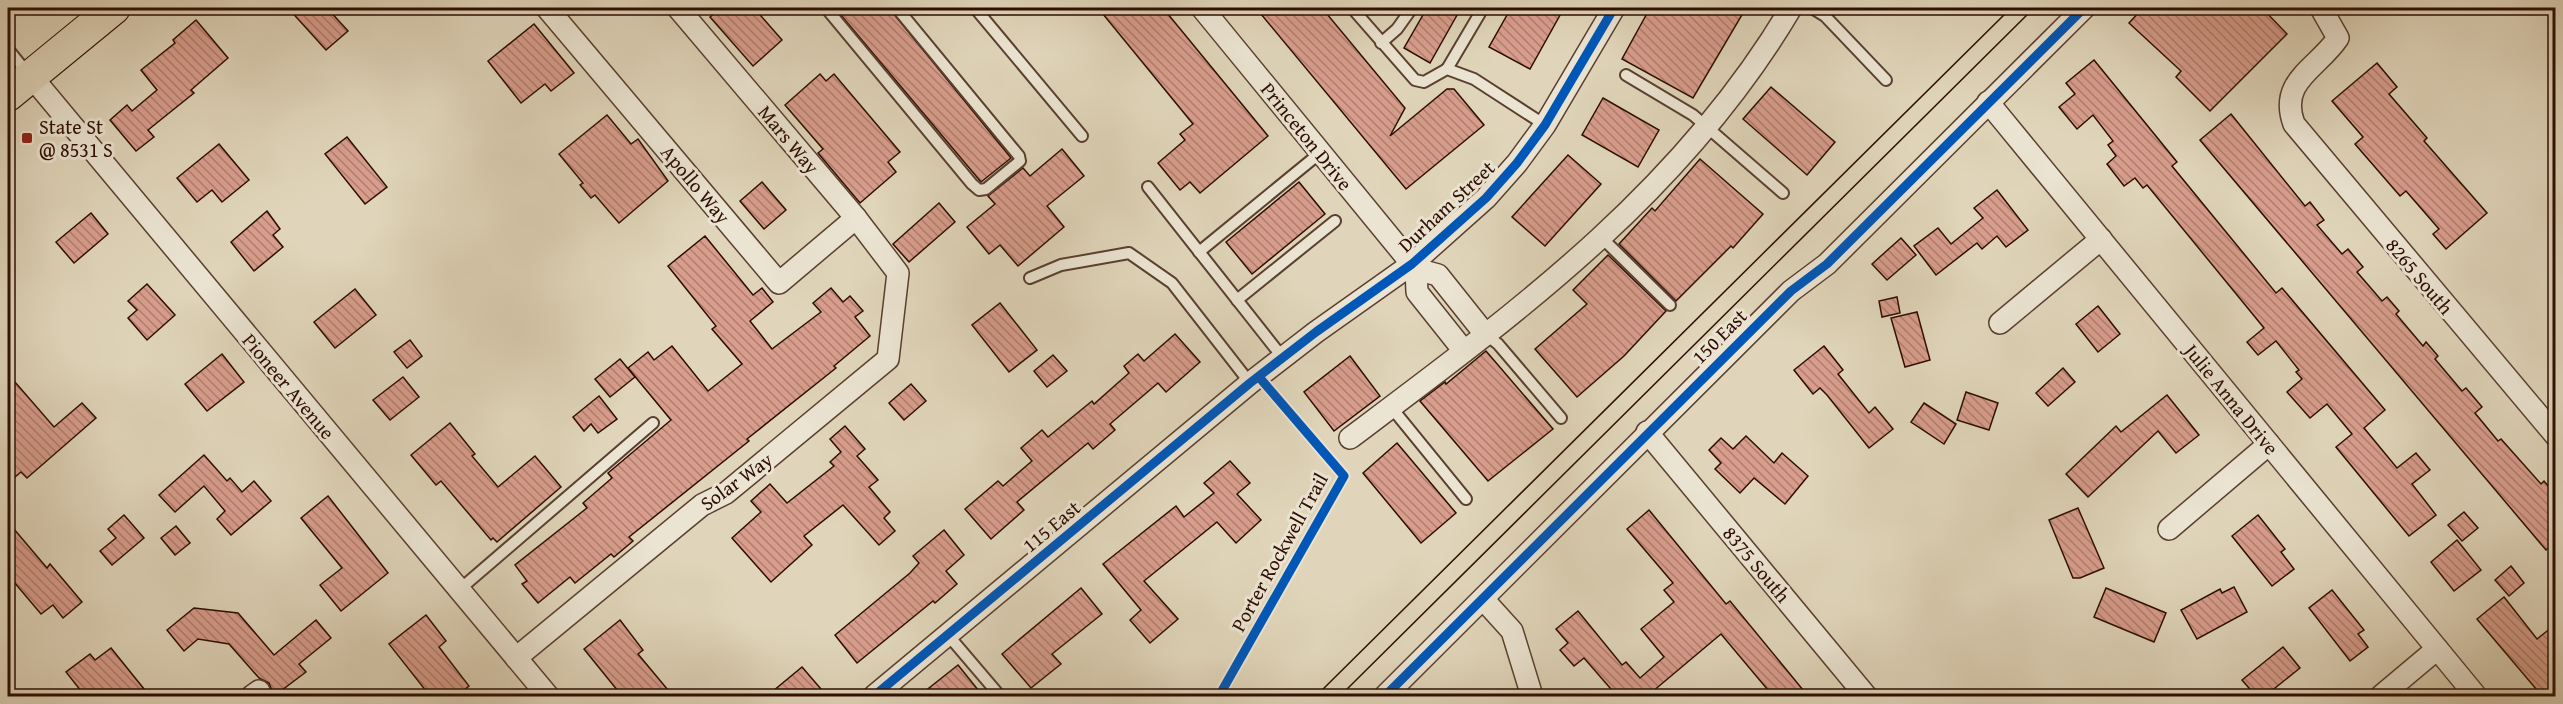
<svg xmlns="http://www.w3.org/2000/svg" width="2563" height="704" viewBox="0 0 2563 704" font-family="'Gentium Book Plus',serif">
	<defs>
		<pattern id="building-back-hatch" width="6" height="6" patternUnits="userSpaceOnUse" patternTransform="scale(1.5)"><rect width="6" height="6" fill="#d89d8c"/><path d="M-1 5l2 2M0 0l6 6M5-1l2 2" fill="none" stroke="#b07e70"/></pattern>
	</defs>
	<rect width="100%" height="100%" fill="#e0d5ba"/>
	<filter id="stains"><feTurbulence type="fractalNoise" baseFrequency=".00333" numOctaves="4"/><feColorMatrix values="0 0 0 0 .2 0 0 0 0 .09 0 0 0 0 .02 0 0 0 .5 -.17"/></filter>
	<radialGradient id="worn" r=".72"><stop offset=".6" stop-color="#630" stop-opacity="0"/><stop offset="1" stop-color="#630" stop-opacity=".3"/></radialGradient>
	<g fill="url(#building-back-hatch)" stroke="#2d0d02" stroke-width="1.5">
		<polygon points="288,8 327,8 348,31 326,50"/>
		<polygon points="721,8 754,8 782,40 753,66 710,17"/>
		<polygon points="835,8 889,8 1011,158 981,182"/>
		<polygon points="1098,8 1163,8 1268,136 1200,193 1190,182 1180,190 1158,163 1185,140 1180,134 1193,124"/>
		<polygon points="1256,8 1322,8 1405,108 1390,136 1447,89 1454,89 1484,125 1406,189"/>
		<polygon points="1427,8 1461,8 1430,63 1404,48"/>
		<polygon points="1511,8 1564,8 1530,69 1489,47"/>
		<polygon points="1650,8 1746,8 1693,98 1622,59"/>
		<polygon points="2143,8 2262,8 2287,34 2210,111 2176,77 2181,71 2129,23"/>
		<polygon points="196,20 228,58 191,90 194,93 148,130 154,137 136,151 110,120 127,105 132,111 157,90 141,70 175,43 173,40"/>
		<polygon points="534,24 574,73 551,91 545,84 521,103 488,61"/>
		<polygon points="2094,60 2177,162 2172,166 2276,293 2282,288 2385,410 2364,428 2397,468 2416,453 2430,470 2412,484 2436,515 2409,536 2336,447 2352,434 2327,404 2310,418 2287,392 2302,379 2296,372 2299,370 2276,341 2258,355 2247,342 2264,328 2147,185 2143,188 2135,178 2124,186 2107,164 2116,156 2108,145 2113,141 2093,115 2077,129 2059,107 2075,94 2066,83"/>
		<polygon points="2377,63 2397,87 2389,94 2427,138 2424,141 2487,213 2446,249 2433,234 2439,229 2406,191 2400,196 2355,144 2363,137 2332,101"/>
		<polygon points="820,74 826,81 834,74 900,152 888,162 896,172 860,203 818,153 823,149 785,105"/>
		<polygon points="1771,87 1835,142 1807,175 1743,119"/>
		<polygon points="1603,98 1659,130 1638,167 1582,135"/>
		<polygon points="2231,114 2305,206 2310,202 2324,220 2317,225 2342,254 2348,249 2363,267 2357,272 2382,301 2387,297 2399,311 2396,314 2423,346 2426,342 2438,356 2435,359 2462,391 2466,388 2482,407 2475,413 2498,441 2501,439 2541,484 2544,481 2556,495 2556,542 2546,550 2200,140"/>
		<polygon points="607,115 631,144 638,139 668,181 619,223 595,195 591,198 580,185 583,183 559,154"/>
		<polygon points="347,137 387,187 365,204 325,154"/>
		<polygon points="219,144 249,180 222,202 212,190 197,202 177,178"/>
		<polygon points="1062,149 1084,176 1047,206 1064,227 1018,266 1000,245 989,254 967,227 995,204 988,196 1023,168 1030,176"/>
		<polygon points="1568,155 1601,184 1545,246 1512,217"/>
		<polygon points="1700,159 1763,214 1733,248 1731,246 1676,301 1619,244 1652,208 1655,211"/>
		<polygon points="762,182 786,210 764,229 740,201"/>
		<polygon points="1299,182 1325,214 1252,274 1226,242"/>
		<polygon points="1997,190 2028,230 2006,247 1997,236 1982,249 1977,243 1936,275 1914,246 1938,228 1951,244 1983,218 1974,208"/>
		<polygon points="939,203 955,222 909,262 893,244"/>
		<polygon points="267,211 280,229 273,235 283,247 254,271 231,242"/>
		<polygon points="91,213 108,234 74,263 56,242"/>
		<polygon points="705,236 753,295 762,288 773,302 750,321 772,349 821,312 813,303 831,288 843,302 850,296 863,311 855,317 870,336 834,366 836,368 747,439 749,441 629,537 633,541 614,557 611,554 575,583 570,577 538,603 522,584 527,581 515,565 587,508 583,503 612,478 608,473 671,420 628,368 648,352 654,360 672,346 708,391 742,364 712,329 716,326 668,266"/>
		<polygon points="1901,238 1916,255 1887,280 1872,264"/>
		<polygon points="1608,255 1666,311 1624,356 1577,397 1535,349 1587,304 1573,290"/>
		<polygon points="147,284 175,315 147,340 128,318 137,310 128,301"/>
		<polygon points="355,289 376,315 335,348 314,322"/>
		<polygon points="1897,297 1900,313 1882,317 1879,301"/>
		<polygon points="1000,303 1037,350 1009,372 972,325"/>
		<polygon points="2098,306 2120,334 2098,352 2076,324"/>
		<polygon points="1917,312 1930,360 1905,367 1891,318"/>
		<polygon points="1175,334 1200,362 1166,392 1158,383 1110,424 1115,430 1093,449 1088,443 1017,502 1024,510 991,539 965,509 998,481 1003,486 1032,461 1021,448 1042,430 1048,437 1092,401 1094,404 1129,373 1124,366 1138,354 1144,361"/>
		<polygon points="410,340 422,356 407,368 394,352"/>
		<polygon points="1824,346 1843,370 1838,374 1869,413 1875,407 1893,429 1869,448 1827,395 1820,388 1813,394 1794,370"/>
		<polygon points="1486,351 1553,429 1488,481 1420,401 1445,382 1446,384"/>
		<polygon points="222,354 244,382 207,411 185,384"/>
		<polygon points="1053,355 1067,371 1047,387 1034,371"/>
		<polygon points="1350,356 1380,396 1334,431 1304,392"/>
		<polygon points="620,359 635,377 610,397 595,379"/>
		<polygon points="2063,368 2075,382 2048,406 2036,393"/>
		<polygon points="8,374 54,427 82,403 96,418 27,478 21,472 8,483"/>
		<polygon points="403,377 419,397 390,420 373,400"/>
		<polygon points="911,384 926,401 904,420 889,403"/>
		<polygon points="1966,392 1998,403 1989,430 1957,420"/>
		<polygon points="2167,395 2199,435 2176,453 2158,431 2088,497 2066,474 2116,426 2121,432"/>
		<polygon points="599,396 617,419 598,433 591,424 584,431 573,417"/>
		<polygon points="1924,403 1956,424 1944,444 1911,422"/>
		<polygon points="450,423 475,454 472,456 498,487 535,456 561,487 497,542 493,538 491,540 441,481 436,485 411,455"/>
		<polygon points="845,426 865,449 857,456 878,480 869,487 890,512 884,518 895,531 879,545 843,505 804,536 812,545 771,582 732,538 761,512 751,501 770,484 787,503 834,466 830,462 841,452 830,439"/>
		<polygon points="1746,436 1774,463 1782,453 1808,476 1785,504 1754,478 1740,493 1715,469 1721,463 1709,450 1721,438 1733,449"/>
		<polygon points="1397,443 1456,513 1421,543 1363,473"/>
		<polygon points="204,455 227,481 230,478 242,492 254,481 271,501 231,535 217,519 225,511 204,486 175,512 159,495"/>
		<polygon points="1230,461 1250,483 1237,494 1261,520 1236,543 1217,522 1144,581 1178,619 1150,643 1130,620 1141,610 1103,564 1176,506 1184,517 1214,493 1204,483"/>
		<polygon points="328,496 388,573 341,611 320,585 342,568 301,518"/>
		<polygon points="2078,508 2104,568 2080,578 2073,578 2049,520"/>
		<polygon points="1649,510 1726,604 1730,601 1808,696 1773,696 1721,634 1652,692 1656,696 1617,696 1584,658 1574,666 1560,650 1568,643 1556,629 1578,611 1622,665 1626,662 1640,678 1664,657 1641,629 1674,602 1664,590 1673,583 1627,529"/>
		<polygon points="2464,512 2478,528 2462,541 2448,525"/>
		<polygon points="124,515 144,538 112,565 100,551 116,538 108,529"/>
		<polygon points="2258,515 2285,549 2281,552 2294,569 2272,586 2232,536"/>
		<polygon points="8,522 47,568 50,564 82,602 63,618 53,605 41,614 8,575"/>
		<polygon points="176,526 190,543 175,555 161,538"/>
		<polygon points="944,530 964,555 946,571 957,584 935,603 933,601 857,663 835,635 910,573 919,563 913,556"/>
		<polygon points="2457,540 2481,570 2454,591 2431,562"/>
		<polygon points="2511,566 2524,583 2509,596 2495,580"/>
		<polygon points="2234,587 2247,612 2197,639 2181,610 2220,589 2222,593"/>
		<polygon points="1081,588 1102,614 1052,654 1061,664 1031,688 1002,654"/>
		<polygon points="2106,588 2166,613 2154,642 2094,617"/>
		<polygon points="2332,590 2364,630 2358,634 2368,647 2350,661 2309,608"/>
		<polygon points="2504,597 2537,639 2556,624 2556,696 2542,696 2477,619"/>
		<polygon points="194,608 238,613 274,655 316,620 331,638 299,664 306,672 274,696 269,683 259,678 229,644 198,639 184,651 167,630"/>
		<polygon points="426,615 446,641 439,647 469,686 456,696 430,696 389,644"/>
		<polygon points="620,620 643,650 638,654 673,696 622,696 584,649"/>
		<polygon points="2283,647 2300,668 2265,696 2256,696 2242,680"/>
		<polygon points="111,648 144,689 135,696 85,696 66,672 90,654 95,660"/>
		<polygon points="958,665 983,696 919,696"/>
		<polygon points="802,667 827,696 767,696"/>
	</g>
	<g fill="none" stroke-linecap="round" stroke-linejoin="round">
		<defs>
			<g id="service">
				<polyline points="826,8 972,184 979,190 986,189 1020,161 1019,156 897,8"/>
				<polyline points="975,8 1082,136"/>
				<polyline points="1352,8 1415,80 1424,82 1447,69 1474,79 1545,125"/>
				<polyline points="1812,8 1825,16 1886,80"/>
				<polyline points="1381,43 1397,29 1412,8"/>
				<polyline points="8,49 28,74"/>
				<polyline points="1447,69 1483,8"/>
				<polyline points="1626,75 1693,115 1783,193"/>
				<polyline points="1148,187 1283,358"/>
				<polyline points="1601,237 1670,305"/>
				<polyline points="1199,252 1320,153"/>
				<polyline points="1030,278 1061,265 1129,253 1172,283 1250,383"/>
				<polyline points="1237,300 1335,221"/>
				<polyline points="1485,334 1498,344 1561,418"/>
				<polyline points="1391,407 1466,499"/>
				<polyline points="459,590 653,423"/>
				<polyline points="948,635 1000,696"/>
			</g>
			<g id="minor">
				<polyline points="547,8 779,283 856,218"/>
				<polyline points="1202,8 1416,269 1438,275 1485,334"/>
				<path d="M2321,8L2338,38C2318,68 2278,81 2294,124L2556,436"/>
				<polyline points="31,76 548,696"/>
				<polyline points="1988,102 2476,696"/>
				<polyline points="1416,269 1417,292 1464,351"/>
				<polyline points="2000,323 2101,239"/>
				<polyline points="1647,432 1866,696"/>
				<path d="M1350,438C1518,312 1682,192 1791,8"/>
				<polyline points="2169,529 2269,444"/>
				<polyline points="1483,599 1512,631 1532,696"/>
				<polyline points="516,658 702,505 726,493 888,359 898,273 856,218 678,8"/>
				<polyline points="252,696 259,691"/>
				<polyline points="874,696 1250,383 1316,332 1412,264 1486,198 1517,163 1545,125 1614,8"/>
				<polyline points="1385,696 1791,291 1827,264 2084,8"/>
				<polyline points="2381,696 2437,649"/>
			</g>
			<polyline id="primary" points="8,95 114,8"/>
		</defs>
		<use href="#service" stroke="#5a3f30" stroke-width="14"/>
		<use href="#minor" stroke="#5a3f30" stroke-width="24"/>
		<use href="#primary" stroke="#2d0d02" stroke-width="34"/>
		<use href="#service" stroke="#ebe4d2" stroke-width="10"/>
		<use href="#minor" stroke="#ebe4d2" stroke-width="21"/>
		<use href="#primary" stroke="#e0d5ba" stroke-width="32"/>
		<g stroke="#2d0d02" stroke-width="1.5">
			<polyline points="1316,696 2011,8"/>
			<polyline points="1340,696 2034,8"/>
		</g>
		<defs>
			<g id="cycleway">
				<polyline points="874,696 1250,383 1316,332 1412,264 1486,198 1517,163 1545,125 1614,8"/>
				<polyline points="1219,696 1344,476 1259,377"/>
				<polyline points="1385,696 1791,291 1827,264 2084,8"/>
			</g>
		</defs>
		<use href="#cycleway" stroke="#ebe4d2" stroke-width="13"/>
		<use href="#cycleway" stroke="#0057b8" stroke-width="9"/>
	</g>
	<rect fill="#8f2418" stroke="#ebe4d2" stroke-width="2" x="21" y="132" width="12" height="12" rx="3"/>
	<g text-anchor="middle" dominant-baseline="central" stroke-width="6" stroke-linejoin="round" paint-order="stroke">
		<g font-size="20" fill="#2d0d02" stroke="#ebe4d2" text-anchor="start">
			<text x="39" y="126">State St<tspan x="39" dy="23">@ 8531 S</tspan></text>
		</g>
		<g font-size="20" fill="#2d0d02" stroke="#ebe4d2">
			<text transform="translate(1307 136) rotate(51)">Princeton Drive</text>
			<text transform="translate(789 139) rotate(50)">Mars Way</text>
			<text transform="translate(696 184) rotate(50)">Apollo Way</text>
			<text transform="translate(1446 206) rotate(-43)">Durham Street</text>
			<text transform="translate(2420 276) rotate(50)">8265 South</text>
			<text transform="translate(1719 336) rotate(-45)">150 East</text>
			<text transform="translate(289 386) rotate(50)">Pioneer Avenue</text>
			<text transform="translate(2232 399) rotate(51)">Julie Anna Drive</text>
			<text transform="translate(736 481) rotate(-36)">Solar Way</text>
			<text transform="translate(1051 526) rotate(-40)">115 East</text>
			<text transform="translate(1279 552) rotate(-61)">Porter Rockwell Trail</text>
			<text transform="translate(1757 564) rotate(50)">8375 South</text>
		</g>
	</g>
	<rect width="2563" height="704" fill="none" stroke="#e0d5ba" stroke-width="30"/>
	<rect x="9" y="9" width="2545" height="686" fill="none" stroke="#2d0d02" stroke-width="3"/>
	<rect x="15" y="15" width="2533" height="674" fill="none" stroke="#2d0d02" stroke-width="1.5"/>
	<rect width="100%" height="100%" filter="url(#stains)"/>
	<rect width="100%" height="100%" fill="url(#worn)"/>
</svg>
